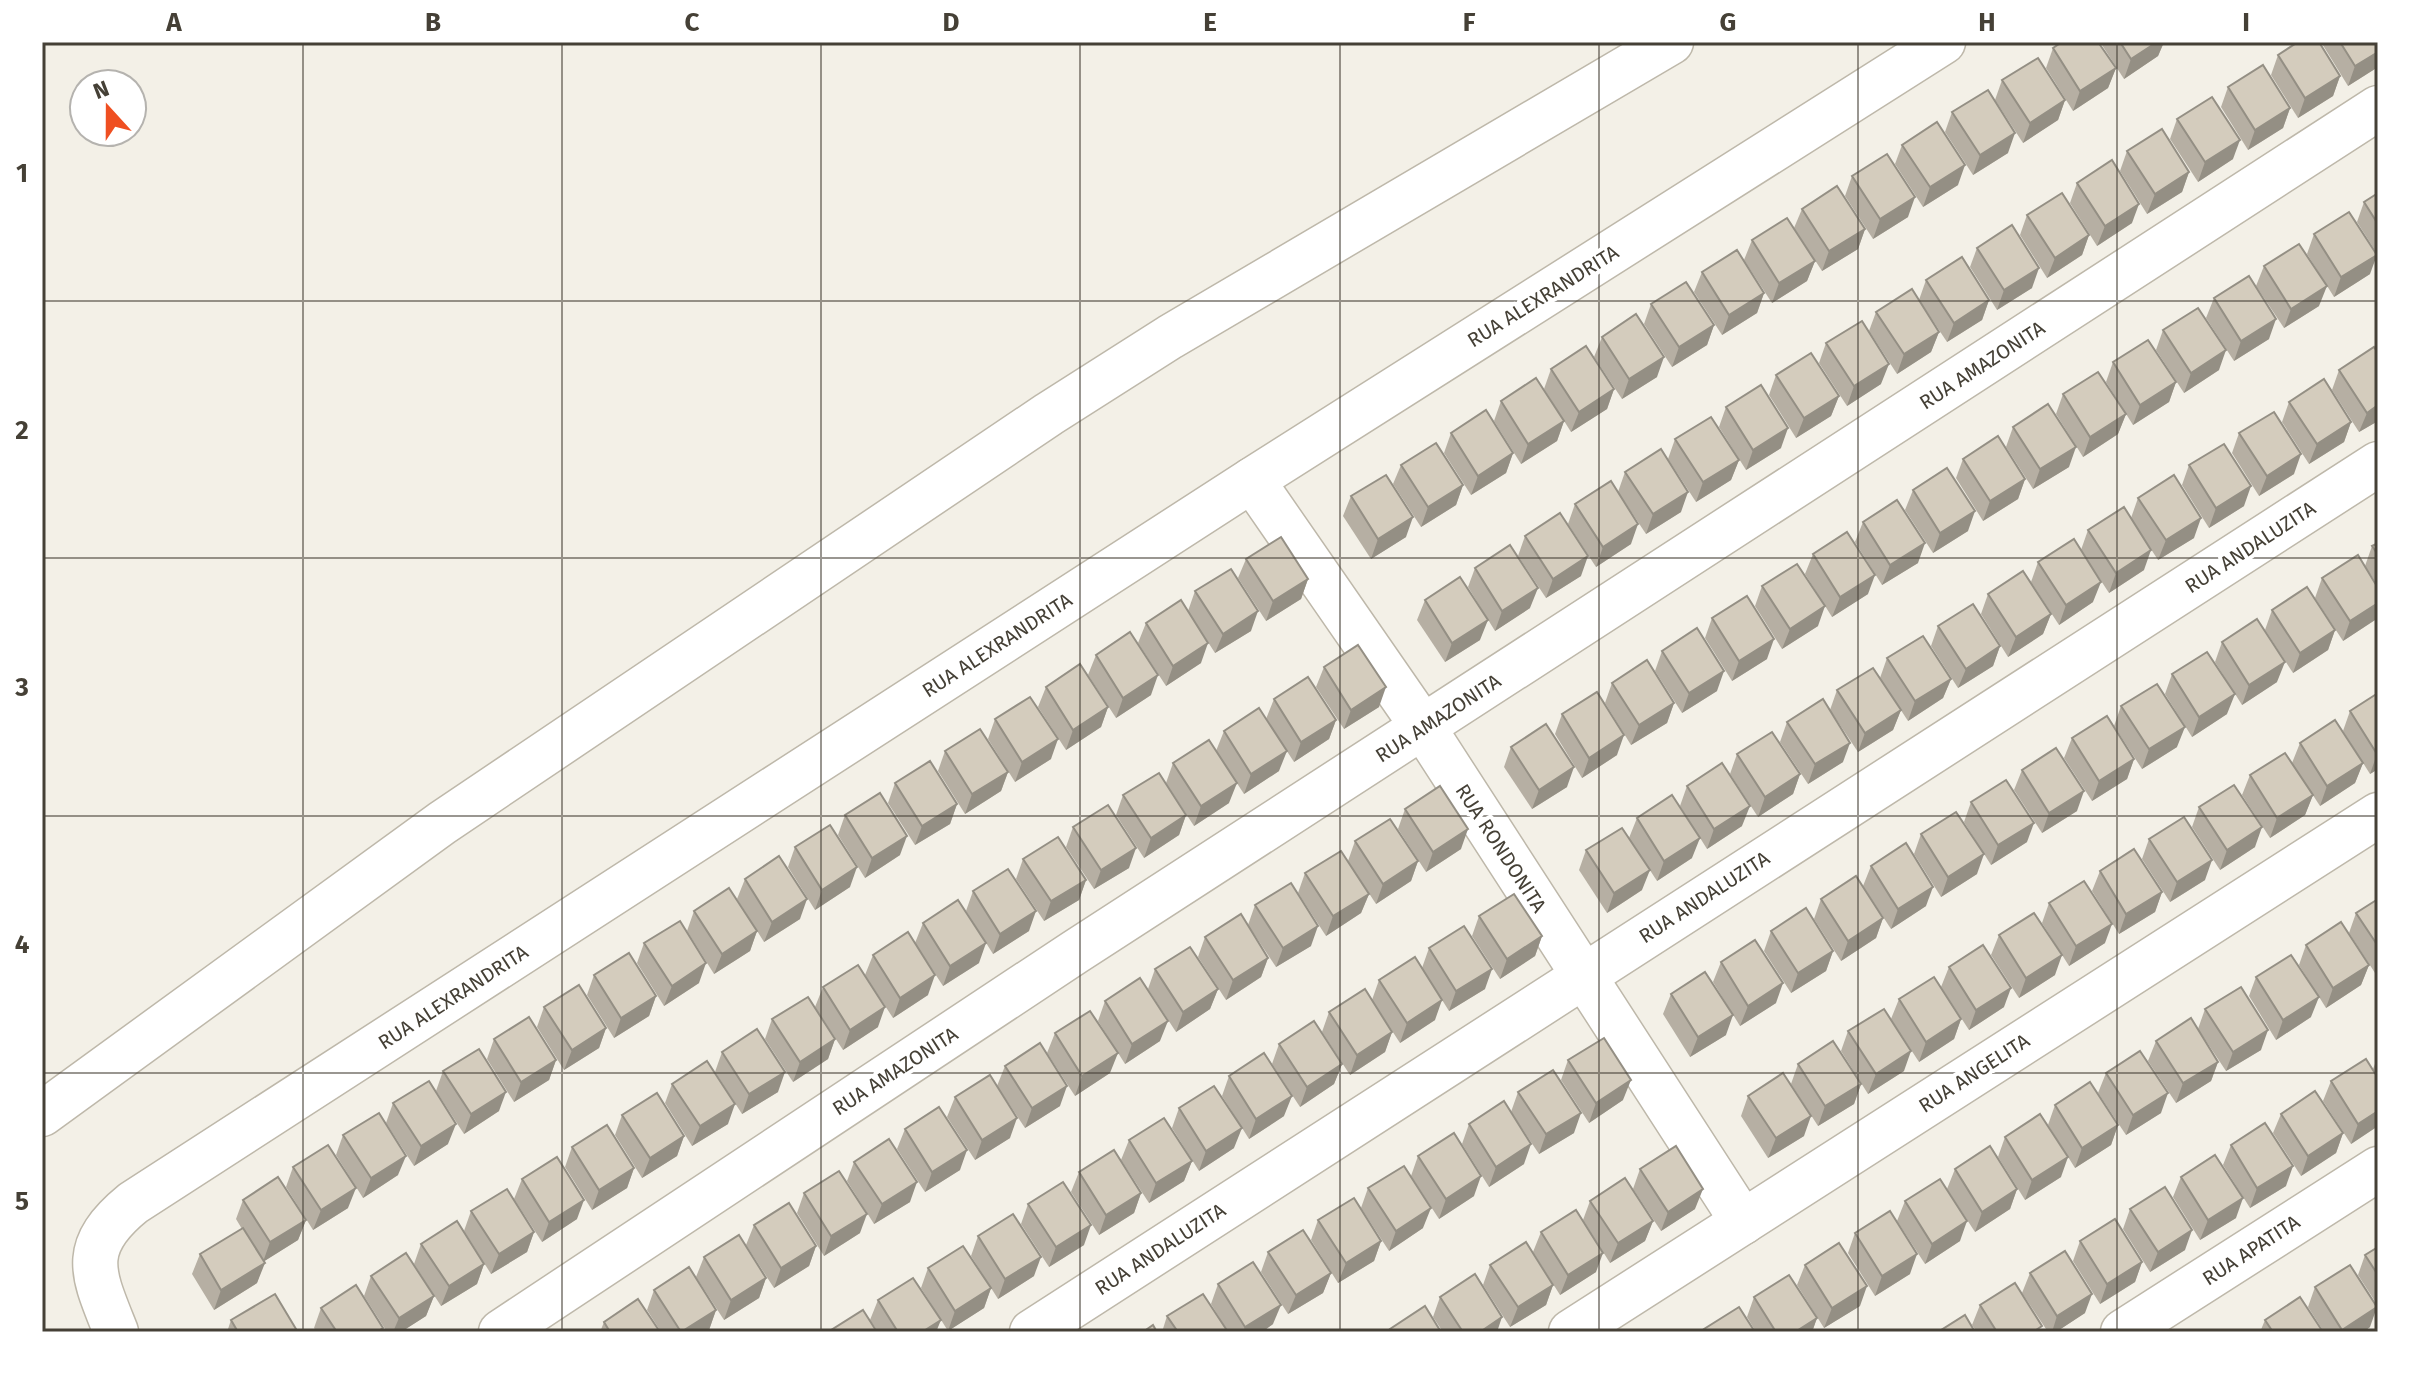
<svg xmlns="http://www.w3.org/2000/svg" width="2420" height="1374" viewBox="0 0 2420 1374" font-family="'Fira Sans',sans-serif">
	<rect width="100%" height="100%" fill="#f3f0e7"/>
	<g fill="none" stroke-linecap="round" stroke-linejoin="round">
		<defs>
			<g id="minor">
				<polyline points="1252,480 1423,727 1743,1222"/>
				<polyline points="42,1114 442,823 1049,414 1170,337 1671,42"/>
				<path d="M116,1332C93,1274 78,1248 133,1203L1252,480L1943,42"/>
				<polyline points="501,1332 1075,952 2378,108"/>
				<polyline points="1032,1332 2378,464"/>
				<polyline points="1571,1332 2378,815"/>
				<polyline points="2123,1332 2378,1169"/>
			</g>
		</defs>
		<use href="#minor" stroke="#beb8aa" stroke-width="47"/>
		<use href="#minor" stroke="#fff" stroke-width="44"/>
	</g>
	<g fill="#b6afa3">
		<polygon points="2100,42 2164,42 2158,56 2124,79"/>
		<polygon points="2321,42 2378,42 2378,67 2348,86"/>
		<polygon points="2053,48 2116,68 2108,88 2073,111 2046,68"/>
		<polygon points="2278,55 2340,76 2333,96 2298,118 2271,75"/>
		<polygon points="2002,80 2065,100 2058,120 2023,143 1995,100"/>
		<polygon points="2228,87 2290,108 2283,128 2248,150 2221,107"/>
		<polygon points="1952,112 2008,153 1973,175 1945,132"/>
		<polygon points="2177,119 2233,159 2198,182 2170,139"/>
		<polygon points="1902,145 1958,185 1923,207 1895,164"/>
		<polygon points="2127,151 2189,172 2182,192 2147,214 2120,171"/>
		<polygon points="1852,176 1908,217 1873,239 1845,196"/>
		<polygon points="2077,183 2132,223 2097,246 2070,203"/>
		<polygon points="2378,193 2378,255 2357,222 2364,202"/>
		<polygon points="1802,209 1865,229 1858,249 1822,271 1794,228"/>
		<polygon points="2027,215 2089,235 2082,255 2047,278 2020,235"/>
		<polygon points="2314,234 2370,274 2334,297 2307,254"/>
		<polygon points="1752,240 1815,261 1807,281 1772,303 1744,260"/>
		<polygon points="1977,248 2032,288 1997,310 1970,267"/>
		<polygon points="2264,266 2319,306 2284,328 2256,286"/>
		<polygon points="1702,272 1764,293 1757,313 1722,335 1694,292"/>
		<polygon points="1926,280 1989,300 1982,320 1947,342 1919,300"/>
		<polygon points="2214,298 2269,339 2234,361 2206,318"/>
		<polygon points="1651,304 1714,325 1707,345 1672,367 1644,324"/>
		<polygon points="1876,312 1939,332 1931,352 1897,374 1869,331"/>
		<polygon points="2163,330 2219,370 2184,393 2156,350"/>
		<polygon points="1602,337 1657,377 1622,399 1594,357"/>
		<polygon points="1826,343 1881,384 1847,406 1819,363"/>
		<polygon points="2378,353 2378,421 2359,432 2332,390 2339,370"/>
		<polygon points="2113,362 2176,382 2169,402 2133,425 2106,382"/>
		<polygon points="1551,369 1614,389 1607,409 1571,432 1544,389"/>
		<polygon points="1776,375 1839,396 1831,416 1796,438 1769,395"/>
		<polygon points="2063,394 2126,414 2118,434 2083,457 2056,414"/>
		<polygon points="1501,401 1564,421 1557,441 1521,464 1494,421"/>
		<polygon points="2289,402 2351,422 2344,442 2309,464 2282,422"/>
		<polygon points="1726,407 1781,448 1746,470 1719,427"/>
		<polygon points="2013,427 2069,467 2033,489 2006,447"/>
		<polygon points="1451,433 1513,453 1506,473 1471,495 1444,453"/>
		<polygon points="2239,433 2294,474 2259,496 2232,453"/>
		<polygon points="1675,439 1739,460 1731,480 1696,502 1668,459"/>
		<polygon points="1963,459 2025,479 2018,499 1983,521 1956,478"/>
		<polygon points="1401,465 1463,485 1456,505 1421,527 1393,484"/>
		<polygon points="2189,465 2244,506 2209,528 2182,485"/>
		<polygon points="1625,472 1681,512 1646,534 1618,492"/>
		<polygon points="1913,490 1968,531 1933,553 1905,510"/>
		<polygon points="1351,496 1406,537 1371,559 1343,516"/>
		<polygon points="2138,498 2194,538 2158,560 2131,518"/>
		<polygon points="1575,504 1631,544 1596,567 1568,524"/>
		<polygon points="1863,522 1918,563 1882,585 1855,542"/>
		<polygon points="2088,530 2144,570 2109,593 2081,550"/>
		<polygon points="1525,536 1581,576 1546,598 1518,556"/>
		<polygon points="2378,543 2378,586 2365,566 2372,546"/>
		<polygon points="1813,554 1868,594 1832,617 1805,574"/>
		<polygon points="1246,559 1308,579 1301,599 1266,621 1238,578"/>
		<polygon points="2038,562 2093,602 2059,625 2031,582"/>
		<polygon points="1475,568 1530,608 1495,631 1468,587"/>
		<polygon points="2322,578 2378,618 2343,641 2315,598"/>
		<polygon points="1762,586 1818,626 1782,649 1755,606"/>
		<polygon points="1195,591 1251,631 1215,653 1190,614 1201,663 1166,686 1138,643 1146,623 1188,611"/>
		<polygon points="1988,594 2051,614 2043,634 2008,657 1981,614"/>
		<polygon points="1425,600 1480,640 1445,662 1417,620"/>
		<polygon points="2272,610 2335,630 2328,650 2293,673 2265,630"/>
		<polygon points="1712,618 1767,659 1732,681 1705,638"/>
		<polygon points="1938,626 2000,646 1993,666 1958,688 1931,646"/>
		<polygon points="2222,642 2277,682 2242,705 2215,662"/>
		<polygon points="1662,651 1717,691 1682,713 1655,671"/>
		<polygon points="1096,655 1151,695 1116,718 1088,675"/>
		<polygon points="1887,658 1951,679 1943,698 1908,721 1880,678"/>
		<polygon points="1324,667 1379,707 1344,729 1316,687"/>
		<polygon points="2172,674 2227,714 2192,737 2165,694"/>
		<polygon points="1612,683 1674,703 1667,723 1631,745 1605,703"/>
		<polygon points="1046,687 1108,707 1101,727 1066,750 1038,707"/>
		<polygon points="1837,690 1901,710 1893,730 1858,752 1830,710"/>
		<polygon points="2378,693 2378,769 2370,774 2343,731 2350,711"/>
		<polygon points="1274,699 1336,720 1329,739 1294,762 1266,719"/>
		<polygon points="2121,706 2177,747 2142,769 2114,726"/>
		<polygon points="1562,714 1617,755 1582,778 1555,734"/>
		<polygon points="995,719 1051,759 1015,782 988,739"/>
		<polygon points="1787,722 1843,762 1808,784 1780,742"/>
		<polygon points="1224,731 1279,771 1244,794 1216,751"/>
		<polygon points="2072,738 2134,759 2127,779 2092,801 2064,758"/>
		<polygon points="2300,743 2363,763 2355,783 2320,806 2292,763"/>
		<polygon points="1511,747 1567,787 1532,809 1504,767"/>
		<polygon points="945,751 1008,772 1001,791 965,814 938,771"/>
		<polygon points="1737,754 1800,774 1793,794 1758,817 1730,774"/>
		<polygon points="1173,763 1229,803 1194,826 1166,783"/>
		<polygon points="2022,770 2077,811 2042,833 2014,790"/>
		<polygon points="2250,775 2313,795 2305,815 2270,838 2242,795"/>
		<polygon points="895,783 957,804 950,824 915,845 888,803"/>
		<polygon points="1687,786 1742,826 1707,849 1680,806"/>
		<polygon points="1123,795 1186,815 1179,835 1144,858 1116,815"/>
		<polygon points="1971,802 2027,842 1991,865 1964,822"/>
		<polygon points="2199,807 2255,847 2220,870 2192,827"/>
		<polygon points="1405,809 1461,849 1426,872 1398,829"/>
		<polygon points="845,815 900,855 865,878 838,835"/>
		<polygon points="1637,818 1692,858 1657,881 1629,838"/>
		<polygon points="1073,827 1129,868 1094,889 1066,847"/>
		<polygon points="1921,834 1977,874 1941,897 1914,854"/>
		<polygon points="2149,839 2205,880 2170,902 2142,859"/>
		<polygon points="1355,841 1418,861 1411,881 1376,904 1348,861"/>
		<polygon points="795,847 850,887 815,910 788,867"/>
		<polygon points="1586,850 1642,890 1607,913 1579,870"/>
		<polygon points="1023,859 1086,880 1079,900 1044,921 1016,879"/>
		<polygon points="1871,866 1926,906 1891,929 1863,886"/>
		<polygon points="2100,871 2162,892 2155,912 2119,934 2092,891"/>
		<polygon points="1305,873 1369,894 1361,913 1326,936 1298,893"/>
		<polygon points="745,879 800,919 764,942 737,899"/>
		<polygon points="973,891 1029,931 993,954 966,911"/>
		<polygon points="1821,899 1883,918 1876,938 1841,961 1814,919"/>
		<polygon points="2378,899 2378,975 2377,976 2349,933 2356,913"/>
		<polygon points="2049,903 2105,943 2069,966 2042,923"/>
		<polygon points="1255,905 1311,946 1276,967 1248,925"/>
		<polygon points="694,911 757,931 750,951 714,974 687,931"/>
		<polygon points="1479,916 1542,936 1535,956 1500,979 1472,936"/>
		<polygon points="923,923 979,963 943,986 915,943"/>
		<polygon points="1771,931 1833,951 1826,971 1791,993 1764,951"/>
		<polygon points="1999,935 2055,975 2019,998 1991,955"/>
		<polygon points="1205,937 1268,958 1261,977 1226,1000 1198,957"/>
		<polygon points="644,943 699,983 664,1006 637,963"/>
		<polygon points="2306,945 2369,965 2361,985 2326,1008 2299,965"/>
		<polygon points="1429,948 1485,989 1449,1011 1422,968"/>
		<polygon points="873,955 928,995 893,1018 865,975"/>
		<polygon points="1721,962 1776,1003 1740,1026 1713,982"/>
		<polygon points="1949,967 2004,1007 1969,1030 1941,987"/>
		<polygon points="1155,969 1218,989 1210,1009 1176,1032 1148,989"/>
		<polygon points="594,975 656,996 649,1016 614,1038 587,995"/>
		<polygon points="2256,977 2311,1017 2276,1040 2249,996"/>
		<polygon points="1379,980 1435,1020 1400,1043 1372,1000"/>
		<polygon points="823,987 878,1027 843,1050 815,1007"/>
		<polygon points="1671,994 1726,1035 1690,1057 1663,1014"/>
		<polygon points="1899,999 1961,1019 1954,1039 1919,1062 1891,1019"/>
		<polygon points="1105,1001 1160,1041 1125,1064 1098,1021"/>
		<polygon points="544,1007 606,1028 599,1048 564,1070 537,1027"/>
		<polygon points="2205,1009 2261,1050 2226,1071 2198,1029"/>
		<polygon points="1329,1012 1392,1032 1385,1052 1350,1075 1322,1032"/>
		<polygon points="772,1019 835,1039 828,1059 793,1082 765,1039"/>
		<polygon points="1848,1031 1904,1071 1868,1094 1841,1051"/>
		<polygon points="1055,1033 1110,1073 1075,1096 1047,1053"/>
		<polygon points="494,1039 556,1060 549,1080 514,1102 487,1059"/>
		<polygon points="2156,1041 2218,1062 2211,1081 2176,1103 2148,1061"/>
		<polygon points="1279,1044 1342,1064 1334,1084 1300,1107 1272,1064"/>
		<polygon points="722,1052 778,1092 742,1114 715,1072"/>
		<polygon points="2378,1056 2378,1076 2373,1069"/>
		<polygon points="1568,1060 1623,1100 1589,1123 1561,1080"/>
		<polygon points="1798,1064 1861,1084 1854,1104 1818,1126 1791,1084"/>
		<polygon points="1005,1066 1060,1106 1025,1128 997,1086"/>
		<polygon points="443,1071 499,1111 464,1134 436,1091"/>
		<polygon points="2106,1073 2161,1113 2126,1135 2098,1093"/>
		<polygon points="1229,1076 1284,1116 1249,1139 1222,1096"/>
		<polygon points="2378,1078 2378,1126 2351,1144 2323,1101 2331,1081"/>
		<polygon points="672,1084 728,1124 692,1146 665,1103"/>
		<polygon points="1518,1092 1574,1133 1539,1154 1511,1112"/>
		<polygon points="1748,1096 1804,1136 1768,1158 1741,1116"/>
		<polygon points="955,1097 1010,1138 975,1160 947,1117"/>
		<polygon points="393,1103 448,1144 414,1166 386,1123"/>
		<polygon points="2055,1105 2118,1125 2111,1145 2075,1168 2048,1125"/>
		<polygon points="1179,1108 1234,1148 1199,1171 1172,1128"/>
		<polygon points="2281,1114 2343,1133 2336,1153 2301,1176 2273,1133"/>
		<polygon points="622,1115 684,1136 677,1156 642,1178 615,1135"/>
		<polygon points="1469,1124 1524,1164 1489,1187 1462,1144"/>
		<polygon points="905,1129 960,1170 925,1192 897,1149"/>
		<polygon points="343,1135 398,1175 363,1198 336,1155"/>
		<polygon points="2005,1137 2061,1177 2025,1200 1998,1157"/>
		<polygon points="1129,1140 1192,1161 1184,1181 1149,1203 1121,1160"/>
		<polygon points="2231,1145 2286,1186 2250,1208 2223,1165"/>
		<polygon points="572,1147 634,1168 627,1188 592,1210 565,1167"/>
		<polygon points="1418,1156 1474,1196 1439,1219 1411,1176"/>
		<polygon points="854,1162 910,1202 874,1224 847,1181"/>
		<polygon points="293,1167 348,1208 313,1230 286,1187"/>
		<polygon points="1640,1169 1695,1209 1661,1231 1633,1189"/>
		<polygon points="1955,1169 2017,1189 2010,1209 1975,1232 1947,1189"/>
		<polygon points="1079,1172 1141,1193 1134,1213 1099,1235 1071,1192"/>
		<polygon points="2181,1177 2236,1218 2200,1240 2173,1197"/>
		<polygon points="522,1179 577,1219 542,1242 514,1199"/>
		<polygon points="1368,1188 1423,1228 1389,1251 1361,1208"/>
		<polygon points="804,1193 860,1233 824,1256 797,1213"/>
		<polygon points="243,1200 306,1220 298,1240 264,1261 257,1283 214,1310 192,1274 200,1254 242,1229 236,1219"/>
		<polygon points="1590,1201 1653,1221 1645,1241 1610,1263 1583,1220"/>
		<polygon points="1905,1201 1960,1241 1925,1264 1897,1221"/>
		<polygon points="1028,1204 1084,1245 1049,1267 1021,1224"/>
		<polygon points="2130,1209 2185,1250 2150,1272 2123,1229"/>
		<polygon points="471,1211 534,1232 527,1252 491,1274 464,1231"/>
		<polygon points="1318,1220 1381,1241 1374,1261 1338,1283 1311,1240"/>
		<polygon points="754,1225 816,1246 809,1266 774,1288 746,1245"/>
		<polygon points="1541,1232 1596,1272 1560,1295 1533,1252"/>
		<polygon points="1855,1233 1910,1274 1875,1296 1848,1253"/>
		<polygon points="978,1236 1034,1276 998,1299 971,1256"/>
		<polygon points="2080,1241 2142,1262 2135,1282 2100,1304 2073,1261"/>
		<polygon points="421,1244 484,1264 477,1284 441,1306 414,1264"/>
		<polygon points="2378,1247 2378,1306 2358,1275 2365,1255"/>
		<polygon points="1268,1252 1331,1273 1323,1293 1288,1314 1261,1272"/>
		<polygon points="704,1257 766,1278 759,1298 724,1320 696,1277"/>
		<polygon points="1490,1265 1553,1285 1546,1305 1510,1327 1483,1285"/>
		<polygon points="1805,1265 1860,1306 1824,1328 1797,1285"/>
		<polygon points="928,1268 991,1288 984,1308 948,1331 921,1288"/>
		<polygon points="2030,1273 2085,1313 2056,1332 2048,1332 2022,1293"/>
		<polygon points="371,1276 434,1296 426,1316 401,1332 387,1332 364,1296"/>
		<polygon points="1218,1284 1273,1324 1262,1332 1228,1332 1211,1304"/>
		<polygon points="2315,1287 2370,1327 2363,1332 2324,1332 2308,1307"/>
		<polygon points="654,1290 716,1310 709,1330 706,1332 661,1332 647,1310"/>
		<polygon points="1440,1297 1497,1332 1443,1332 1433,1317"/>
		<polygon points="1754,1297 1817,1318 1812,1332 1756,1332 1747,1317"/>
		<polygon points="878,1300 936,1332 878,1332 870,1320"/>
		<polygon points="1980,1305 2040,1332 1977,1332 1972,1325"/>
		<polygon points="321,1308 383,1328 382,1332 317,1332 314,1328"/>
		<polygon points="1167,1316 1228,1332 1162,1332"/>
		<polygon points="231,1320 296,1329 295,1332 227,1332"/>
		<polygon points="2265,1320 2323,1332 2260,1332"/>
		<polygon points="604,1322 660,1332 600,1332"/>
	</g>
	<g fill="#948f84">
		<polygon points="2157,42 2164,42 2158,56 2124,79 2131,59"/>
		<polygon points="2378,52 2378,67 2348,86 2355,66"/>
		<polygon points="2116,68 2108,88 2073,111 2080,91"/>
		<polygon points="2340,76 2333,96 2298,118 2305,98"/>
		<polygon points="2065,100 2058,120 2023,143 2030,123"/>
		<polygon points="2290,108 2283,128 2248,150 2255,130"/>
		<polygon points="2015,133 2008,153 1973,175 1980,155"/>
		<polygon points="2240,140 2233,159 2198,182 2205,162"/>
		<polygon points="1965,165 1958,185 1923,207 1930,187"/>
		<polygon points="2189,172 2182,192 2147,214 2155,194"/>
		<polygon points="1915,197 1908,217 1873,239 1880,219"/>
		<polygon points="2139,204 2132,223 2097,246 2105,226"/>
		<polygon points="1865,229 1858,249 1822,271 1829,251"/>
		<polygon points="2089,235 2082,255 2047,278 2055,258"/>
		<polygon points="2377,255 2370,274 2334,297 2341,277"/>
		<polygon points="1815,261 1807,281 1772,303 1779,283"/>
		<polygon points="2039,268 2032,288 1997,310 2004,290"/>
		<polygon points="2327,286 2319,306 2284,328 2291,309"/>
		<polygon points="1764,293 1757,313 1722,335 1729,315"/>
		<polygon points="1989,300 1982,320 1947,342 1954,323"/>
		<polygon points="2276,319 2269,339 2234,361 2241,341"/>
		<polygon points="1714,325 1707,345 1672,367 1679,347"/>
		<polygon points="1939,332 1931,352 1897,374 1904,354"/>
		<polygon points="2226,350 2219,370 2184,393 2191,373"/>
		<polygon points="1664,357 1657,377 1622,399 1629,379"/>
		<polygon points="1889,364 1881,384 1847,406 1854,386"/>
		<polygon points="2176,382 2169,402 2133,425 2140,405"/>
		<polygon points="1614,389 1607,409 1571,432 1579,412"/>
		<polygon points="1839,396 1831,416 1796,438 1804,418"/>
		<polygon points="2378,405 2378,421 2359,432 2367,413"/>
		<polygon points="2126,414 2118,434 2083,457 2090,437"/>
		<polygon points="1564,421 1557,441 1521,464 1528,444"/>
		<polygon points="2351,422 2344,442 2309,464 2317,444"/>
		<polygon points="1788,428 1781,448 1746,470 1753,450"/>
		<polygon points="2076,447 2069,467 2033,489 2040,469"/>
		<polygon points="1513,453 1506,473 1471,495 1478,476"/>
		<polygon points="2301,454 2294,474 2259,496 2267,476"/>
		<polygon points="1739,460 1731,480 1696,502 1703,482"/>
		<polygon points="2025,479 2018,499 1983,521 1990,501"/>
		<polygon points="1463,485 1456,505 1421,527 1428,507"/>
		<polygon points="2251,486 2244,506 2209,528 2216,508"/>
		<polygon points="1688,492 1681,512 1646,534 1653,514"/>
		<polygon points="1975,511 1968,531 1933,553 1940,533"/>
		<polygon points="1413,517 1406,537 1371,559 1378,539"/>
		<polygon points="2201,518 2194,538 2158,560 2166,540"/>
		<polygon points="1638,524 1631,544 1596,567 1603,547"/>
		<polygon points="1925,543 1918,563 1882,585 1890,565"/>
		<polygon points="2151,550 2144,570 2109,593 2116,573"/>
		<polygon points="1588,556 1581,576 1546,598 1553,579"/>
		<polygon points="1875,575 1868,594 1832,617 1840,597"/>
		<polygon points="1308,579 1301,599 1266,621 1273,601"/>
		<polygon points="2101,582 2093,602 2059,625 2066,605"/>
		<polygon points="1538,588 1530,608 1495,631 1502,611"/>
		<polygon points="2378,603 2378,618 2343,641 2350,621"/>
		<polygon points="1825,606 1818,626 1782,649 1790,629"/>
		<polygon points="1258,611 1251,631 1215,653 1223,634"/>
		<polygon points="2051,614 2043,634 2008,657 2016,637"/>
		<polygon points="1488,620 1480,640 1445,662 1452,643"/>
		<polygon points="2335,630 2328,650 2293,673 2300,653"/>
		<polygon points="1774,639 1767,659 1732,681 1739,661"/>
		<polygon points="1208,643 1201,663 1166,686 1173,666"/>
		<polygon points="2000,646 1993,666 1958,688 1966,669"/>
		<polygon points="2285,662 2277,682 2242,705 2249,685"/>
		<polygon points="1724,671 1717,691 1682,713 1689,693"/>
		<polygon points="1158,675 1151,695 1116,718 1123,698"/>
		<polygon points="1951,679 1943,698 1908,721 1915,701"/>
		<polygon points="1386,687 1379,707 1344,729 1351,710"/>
		<polygon points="2235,694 2227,714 2192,737 2199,717"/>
		<polygon points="1674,703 1667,723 1631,745 1639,725"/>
		<polygon points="1108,707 1101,727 1066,750 1073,730"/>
		<polygon points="1901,710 1893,730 1858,752 1865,733"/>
		<polygon points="1336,720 1329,739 1294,762 1301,742"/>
		<polygon points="2185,727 2177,747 2142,769 2149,749"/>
		<polygon points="1624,735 1617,755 1582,778 1589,758"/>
		<polygon points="1058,739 1051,759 1015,782 1022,762"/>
		<polygon points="1850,743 1843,762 1808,784 1815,764"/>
		<polygon points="1287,751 1279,771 1244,794 1251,774"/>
		<polygon points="2377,754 2378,769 2370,774"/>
		<polygon points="2134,759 2127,779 2092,801 2099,781"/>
		<polygon points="2363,763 2355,783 2320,806 2327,786"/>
		<polygon points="1574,767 1567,787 1532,809 1539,790"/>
		<polygon points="1008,772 1001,791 965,814 972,794"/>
		<polygon points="1800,774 1793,794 1758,817 1765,797"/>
		<polygon points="1237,783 1229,803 1194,826 1201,806"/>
		<polygon points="2084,791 2077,811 2042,833 2049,813"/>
		<polygon points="2313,795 2305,815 2270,838 2277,818"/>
		<polygon points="957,804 950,824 915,845 922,826"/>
		<polygon points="1750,806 1742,826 1707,849 1714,829"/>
		<polygon points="1186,815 1179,835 1144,858 1151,838"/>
		<polygon points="2034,823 2027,842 1991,865 1998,845"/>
		<polygon points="2262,827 2255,847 2220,870 2227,850"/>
		<polygon points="1468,829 1461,849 1426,872 1433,852"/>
		<polygon points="907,836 900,855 865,878 872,858"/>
		<polygon points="1700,838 1692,858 1657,881 1664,861"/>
		<polygon points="1136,848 1129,868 1094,889 1101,870"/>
		<polygon points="1984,854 1977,874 1941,897 1948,877"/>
		<polygon points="2212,860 2205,880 2170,902 2177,882"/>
		<polygon points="1418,861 1411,881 1376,904 1383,884"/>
		<polygon points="857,867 850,887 815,910 822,890"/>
		<polygon points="1650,870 1642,890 1607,913 1614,893"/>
		<polygon points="1086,880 1079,900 1044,921 1051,901"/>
		<polygon points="1933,887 1926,906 1891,929 1898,909"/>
		<polygon points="2162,892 2155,912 2119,934 2126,914"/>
		<polygon points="1369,894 1361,913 1326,936 1333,916"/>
		<polygon points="807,899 800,919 764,942 772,922"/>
		<polygon points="1036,911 1029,931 993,954 1000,934"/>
		<polygon points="1883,918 1876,938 1841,961 1848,941"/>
		<polygon points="2112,924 2105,943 2069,966 2076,946"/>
		<polygon points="1318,926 1311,946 1276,967 1283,948"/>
		<polygon points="757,931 750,951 714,974 722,954"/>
		<polygon points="1542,936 1535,956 1500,979 1507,959"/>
		<polygon points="986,943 979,963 943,986 950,966"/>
		<polygon points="1833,951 1826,971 1791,993 1798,973"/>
		<polygon points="2062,955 2055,975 2019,998 2026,978"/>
		<polygon points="1268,958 1261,977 1226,1000 1233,980"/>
		<polygon points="706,963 699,983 664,1006 672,986"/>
		<polygon points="2369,965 2361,985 2326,1008 2333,988"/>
		<polygon points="1492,969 1485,989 1449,1011 1456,991"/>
		<polygon points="935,975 928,995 893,1018 900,998"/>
		<polygon points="1783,983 1776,1003 1740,1026 1748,1006"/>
		<polygon points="2011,988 2004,1007 1969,1030 1976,1010"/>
		<polygon points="1218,989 1210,1009 1176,1032 1183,1012"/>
		<polygon points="656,996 649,1016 614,1038 621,1018"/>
		<polygon points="2319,997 2311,1017 2276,1040 2283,1020"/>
		<polygon points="1442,1000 1435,1020 1400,1043 1407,1023"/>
		<polygon points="885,1007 878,1027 843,1050 850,1030"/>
		<polygon points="1733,1015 1726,1035 1690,1057 1698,1037"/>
		<polygon points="1961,1019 1954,1039 1919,1062 1926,1042"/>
		<polygon points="1168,1021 1160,1041 1125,1064 1132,1044"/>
		<polygon points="606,1028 599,1048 564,1070 572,1050"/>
		<polygon points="2268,1030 2261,1050 2226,1071 2233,1052"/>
		<polygon points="1392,1032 1385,1052 1350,1075 1357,1055"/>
		<polygon points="835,1039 828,1059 793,1082 800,1062"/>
		<polygon points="1911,1051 1904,1071 1868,1094 1876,1074"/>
		<polygon points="1118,1053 1110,1073 1075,1096 1082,1076"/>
		<polygon points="556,1060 549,1080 514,1102 521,1082"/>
		<polygon points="2218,1062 2211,1081 2176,1103 2183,1083"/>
		<polygon points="1342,1064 1334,1084 1300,1107 1307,1087"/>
		<polygon points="785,1072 778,1092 742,1114 749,1094"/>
		<polygon points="1631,1080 1623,1100 1589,1123 1596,1103"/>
		<polygon points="1861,1084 1854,1104 1818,1126 1825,1106"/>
		<polygon points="1067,1086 1060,1106 1025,1128 1032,1108"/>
		<polygon points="506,1092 499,1111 464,1134 471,1114"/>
		<polygon points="2168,1093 2161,1113 2126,1135 2133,1115"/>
		<polygon points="1292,1096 1284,1116 1249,1139 1256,1119"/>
		<polygon points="735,1104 728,1124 692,1146 700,1126"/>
		<polygon points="2378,1111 2378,1126 2351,1144 2358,1124"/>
		<polygon points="1581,1113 1574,1133 1539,1154 1546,1134"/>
		<polygon points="1811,1116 1804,1136 1768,1158 1776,1138"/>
		<polygon points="1017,1118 1010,1138 975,1160 982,1140"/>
		<polygon points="456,1124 448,1144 414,1166 421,1146"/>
		<polygon points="2118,1125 2111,1145 2075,1168 2082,1148"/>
		<polygon points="1242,1128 1234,1148 1199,1171 1206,1151"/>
		<polygon points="2343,1133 2336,1153 2301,1176 2308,1156"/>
		<polygon points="684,1136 677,1156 642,1178 650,1158"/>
		<polygon points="1531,1144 1524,1164 1489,1187 1496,1167"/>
		<polygon points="967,1150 960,1170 925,1192 932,1172"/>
		<polygon points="406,1156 398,1175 363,1198 371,1178"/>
		<polygon points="2068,1157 2061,1177 2025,1200 2032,1180"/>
		<polygon points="1192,1161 1184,1181 1149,1203 1156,1183"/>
		<polygon points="2293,1166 2286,1186 2250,1208 2257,1188"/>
		<polygon points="634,1168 627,1188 592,1210 599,1190"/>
		<polygon points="1481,1176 1474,1196 1439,1219 1446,1199"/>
		<polygon points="917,1182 910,1202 874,1224 882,1204"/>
		<polygon points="356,1188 348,1208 313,1230 321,1210"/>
		<polygon points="1703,1189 1695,1209 1661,1231 1668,1212"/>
		<polygon points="2017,1189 2010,1209 1975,1232 1982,1212"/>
		<polygon points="1141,1193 1134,1213 1099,1235 1106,1215"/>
		<polygon points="2243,1198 2236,1218 2200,1240 2208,1220"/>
		<polygon points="584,1200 577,1219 542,1242 549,1222"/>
		<polygon points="1431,1208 1423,1228 1389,1251 1396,1231"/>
		<polygon points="867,1214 860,1233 824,1256 831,1236"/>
		<polygon points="306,1220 298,1240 263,1262 270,1242"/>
		<polygon points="1653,1221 1645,1241 1610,1263 1618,1243"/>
		<polygon points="1967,1221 1960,1241 1925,1264 1932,1244"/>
		<polygon points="1091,1225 1084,1245 1049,1267 1056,1247"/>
		<polygon points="2192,1230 2185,1250 2150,1272 2158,1252"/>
		<polygon points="534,1232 527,1252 491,1274 499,1254"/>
		<polygon points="1381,1241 1374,1261 1338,1283 1346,1263"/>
		<polygon points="816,1246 809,1266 774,1288 781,1268"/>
		<polygon points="1603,1253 1596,1272 1560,1295 1568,1275"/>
		<polygon points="1917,1254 1910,1274 1875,1296 1882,1276"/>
		<polygon points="1041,1257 1034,1276 998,1299 1005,1279"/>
		<polygon points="2142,1262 2135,1282 2100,1304 2107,1284"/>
		<polygon points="265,1263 257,1283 214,1310 221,1290"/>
		<polygon points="484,1264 477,1284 441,1306 449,1286"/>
		<polygon points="1331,1273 1323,1293 1288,1314 1296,1295"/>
		<polygon points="766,1278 759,1298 724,1320 731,1300"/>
		<polygon points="1553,1285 1546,1305 1510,1327 1518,1307"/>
		<polygon points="1867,1286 1860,1306 1824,1328 1832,1308"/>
		<polygon points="991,1288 984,1308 948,1331 955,1311"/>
		<polygon points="2092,1294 2085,1313 2056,1332 2052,1332 2057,1316"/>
		<polygon points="434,1296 426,1316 401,1332 393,1332 399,1318"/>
		<polygon points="1281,1305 1273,1324 1262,1332 1243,1332 1245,1327"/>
		<polygon points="2377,1307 2370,1327 2363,1332 2341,1332 2342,1330"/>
		<polygon points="716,1310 709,1330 706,1332 681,1332"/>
		<polygon points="1502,1317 1497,1332 1480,1332"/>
		<polygon points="1817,1318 1812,1332 1795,1332"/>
		<polygon points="941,1320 936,1332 922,1332"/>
	</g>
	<g fill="#d4ccbd" stroke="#948f84" stroke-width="2">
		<polygon points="2062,42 2098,42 2116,68 2080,91 2053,48"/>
		<polygon points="2120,42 2157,42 2131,59"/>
		<polygon points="2298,42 2319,42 2340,76 2305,98 2278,55"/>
		<polygon points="2340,42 2378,42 2378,52 2355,66"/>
		<polygon points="2038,58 2065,100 2030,123 2002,80"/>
		<polygon points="2263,65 2290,108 2255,130 2228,87"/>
		<polygon points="1988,90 2015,133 1980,155 1952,112"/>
		<polygon points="2212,97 2240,140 2205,162 2177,119"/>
		<polygon points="1937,122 1965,165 1930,187 1902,145"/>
		<polygon points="2162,129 2189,172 2155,194 2127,151"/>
		<polygon points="1887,154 1915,197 1880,219 1852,176"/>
		<polygon points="2112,160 2139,204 2105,226 2077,183"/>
		<polygon points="1837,186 1865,229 1829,251 1802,209"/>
		<polygon points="2062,193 2089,235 2055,258 2027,215"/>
		<polygon points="2378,193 2378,224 2364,202"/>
		<polygon points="2349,212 2377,255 2341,277 2314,234"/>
		<polygon points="1787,218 1815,261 1779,283 1752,240"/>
		<polygon points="2012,225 2039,268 2004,290 1977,248"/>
		<polygon points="2299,244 2327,286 2291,309 2264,266"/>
		<polygon points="1737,250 1764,293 1729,315 1702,272"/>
		<polygon points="1962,257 1989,300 1954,323 1926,280"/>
		<polygon points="2249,276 2276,319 2241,341 2214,298"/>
		<polygon points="1686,282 1714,325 1679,347 1651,304"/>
		<polygon points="1912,289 1939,332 1904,354 1876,312"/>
		<polygon points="2198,308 2226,350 2191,373 2163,330"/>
		<polygon points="1636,314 1664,357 1629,379 1602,337"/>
		<polygon points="1862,321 1889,364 1854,386 1826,343"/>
		<polygon points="2148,340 2176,382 2140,405 2113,362"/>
		<polygon points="1586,346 1614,389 1579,412 1551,369"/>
		<polygon points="2374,347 2378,353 2378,405 2367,413 2339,370"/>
		<polygon points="1811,353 1839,396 1804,418 1776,375"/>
		<polygon points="2098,372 2126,414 2090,437 2063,394"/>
		<polygon points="1536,378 1564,421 1528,444 1501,401"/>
		<polygon points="2324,379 2351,422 2317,444 2289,402"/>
		<polygon points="1761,385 1788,428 1753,450 1726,407"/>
		<polygon points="2048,404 2076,447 2040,469 2013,427"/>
		<polygon points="1486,410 1513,453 1478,476 1451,433"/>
		<polygon points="2274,412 2301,454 2267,476 2239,433"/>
		<polygon points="1711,417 1739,460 1703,482 1675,439"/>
		<polygon points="1998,436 2025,479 1990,501 1963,459"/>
		<polygon points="1436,443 1463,485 1428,507 1401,465"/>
		<polygon points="2224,444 2251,486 2216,508 2189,465"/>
		<polygon points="1661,449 1688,492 1653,514 1625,472"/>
		<polygon points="1947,468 1975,511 1940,533 1913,490"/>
		<polygon points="1386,475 1413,517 1378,539 1351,496"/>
		<polygon points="2174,475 2201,518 2166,540 2138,498"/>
		<polygon points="1611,481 1638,524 1603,547 1575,504"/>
		<polygon points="1897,500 1925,543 1890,565 1863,522"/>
		<polygon points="2124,507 2151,550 2116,573 2088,530"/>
		<polygon points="1560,513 1588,556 1553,579 1525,536"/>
		<polygon points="1847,532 1875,575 1840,597 1813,554"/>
		<polygon points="1281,537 1308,579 1273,601 1246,559"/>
		<polygon points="2074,539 2101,582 2066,605 2038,562"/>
		<polygon points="2378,543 2378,555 2372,546"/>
		<polygon points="1510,545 1538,588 1502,611 1475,568"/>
		<polygon points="2358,555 2378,588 2378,603 2350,621 2322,578"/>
		<polygon points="1797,564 1825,606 1790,629 1762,586"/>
		<polygon points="1231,569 1258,611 1223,634 1195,591"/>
		<polygon points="2023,571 2051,614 2016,637 1988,594"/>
		<polygon points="1460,577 1488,620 1452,643 1425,600"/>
		<polygon points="2307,587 2335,630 2300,653 2272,610"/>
		<polygon points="1747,596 1774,639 1739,661 1712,618"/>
		<polygon points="1181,600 1208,643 1173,666 1146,623"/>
		<polygon points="1973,604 2000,646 1966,669 1938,626"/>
		<polygon points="2257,619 2285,662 2249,685 2222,642"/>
		<polygon points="1697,628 1724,671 1689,693 1662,651"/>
		<polygon points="1130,632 1158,675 1123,698 1096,655"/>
		<polygon points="1923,636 1951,679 1915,701 1887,658"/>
		<polygon points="1358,645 1386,687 1351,710 1324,667"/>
		<polygon points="2207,652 2235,694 2199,717 2172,674"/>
		<polygon points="1647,660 1674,703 1639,725 1612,683"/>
		<polygon points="1080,664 1108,707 1073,730 1046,687"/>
		<polygon points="1873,668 1901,710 1865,733 1837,690"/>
		<polygon points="1308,677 1336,720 1301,742 1274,699"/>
		<polygon points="2157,684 2185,727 2149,749 2121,706"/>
		<polygon points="1597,692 1624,735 1589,758 1562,714"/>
		<polygon points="2378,693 2378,754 2377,754 2350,711"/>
		<polygon points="1030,697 1058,739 1022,762 995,719"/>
		<polygon points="1823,699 1850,743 1815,764 1787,722"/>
		<polygon points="1259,708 1287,751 1251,774 1224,731"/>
		<polygon points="2107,716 2134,759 2099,781 2072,738"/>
		<polygon points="2335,720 2363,763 2327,786 2300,743"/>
		<polygon points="1546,724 1574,767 1539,790 1511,747"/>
		<polygon points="980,729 1008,772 972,794 945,751"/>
		<polygon points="1772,732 1800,774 1765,797 1737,754"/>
		<polygon points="1209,740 1237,783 1201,806 1173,763"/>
		<polygon points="2056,748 2084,791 2049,813 2022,770"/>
		<polygon points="2285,753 2313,795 2277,818 2250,775"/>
		<polygon points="930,761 957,804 922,826 895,783"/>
		<polygon points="1722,763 1750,806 1714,829 1687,786"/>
		<polygon points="1159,773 1186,815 1151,838 1123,795"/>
		<polygon points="2006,780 2034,823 1998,845 1971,802"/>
		<polygon points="2234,785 2262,827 2227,850 2199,807"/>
		<polygon points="1440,786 1468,829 1433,852 1405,809"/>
		<polygon points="880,793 907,836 872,858 845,815"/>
		<polygon points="1672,795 1700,838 1664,861 1637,818"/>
		<polygon points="1108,805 1136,848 1101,870 1073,827"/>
		<polygon points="1956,812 1984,854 1948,877 1921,834"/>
		<polygon points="2184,817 2212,860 2177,882 2149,839"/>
		<polygon points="1390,819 1418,861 1383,884 1355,841"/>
		<polygon points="830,825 857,867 822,890 795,847"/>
		<polygon points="1622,828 1650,870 1614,893 1586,850"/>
		<polygon points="1058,837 1086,880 1051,901 1023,859"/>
		<polygon points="1906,843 1933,887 1898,909 1871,866"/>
		<polygon points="2134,849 2162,892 2126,914 2100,871"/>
		<polygon points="1341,851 1369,894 1333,916 1305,873"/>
		<polygon points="779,856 807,899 772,922 745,879"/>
		<polygon points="1008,869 1036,911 1000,934 973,891"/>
		<polygon points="1856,876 1883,918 1848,941 1821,899"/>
		<polygon points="2084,881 2112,924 2076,946 2049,903"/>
		<polygon points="1291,883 1318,926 1283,948 1255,905"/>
		<polygon points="729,888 757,931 722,954 694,911"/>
		<polygon points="1514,894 1542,936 1507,959 1479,916"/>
		<polygon points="2378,899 2378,946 2356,913"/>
		<polygon points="958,900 986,943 950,966 923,923"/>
		<polygon points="1806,908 1833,951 1798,973 1771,931"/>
		<polygon points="2034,913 2062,955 2026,978 1999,935"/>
		<polygon points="1241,914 1268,958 1233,980 1205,937"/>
		<polygon points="680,921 706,963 672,986 644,943"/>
		<polygon points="2341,922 2369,965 2333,988 2306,945"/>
		<polygon points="1464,926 1492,969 1456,991 1429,948"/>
		<polygon points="908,932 935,975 900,998 873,955"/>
		<polygon points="1755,940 1783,983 1748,1006 1721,962"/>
		<polygon points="1983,945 2011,988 1976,1010 1949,967"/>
		<polygon points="1190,947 1218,989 1183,1012 1155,969"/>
		<polygon points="629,953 656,996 621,1018 594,975"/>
		<polygon points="2291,955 2319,997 2283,1020 2256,977"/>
		<polygon points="1415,957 1442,1000 1407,1023 1379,980"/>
		<polygon points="858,965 885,1007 850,1030 823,987"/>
		<polygon points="1705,972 1733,1015 1698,1037 1671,994"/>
		<polygon points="1934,977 1961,1019 1926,1042 1899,999"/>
		<polygon points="1140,978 1168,1021 1132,1044 1105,1001"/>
		<polygon points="579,985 606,1028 572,1050 544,1007"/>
		<polygon points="2241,987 2268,1030 2233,1052 2205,1009"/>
		<polygon points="1365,989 1392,1032 1357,1055 1329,1012"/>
		<polygon points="808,997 835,1039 800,1062 772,1019"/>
		<polygon points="1884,1009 1911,1051 1876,1074 1848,1031"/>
		<polygon points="1090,1011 1118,1053 1082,1076 1055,1033"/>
		<polygon points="529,1017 556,1060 521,1082 494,1039"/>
		<polygon points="2191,1018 2218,1062 2183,1083 2156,1041"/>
		<polygon points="1314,1021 1342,1064 1307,1087 1279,1044"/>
		<polygon points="757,1029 785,1072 749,1094 722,1052"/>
		<polygon points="1604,1038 1631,1080 1596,1103 1568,1060"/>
		<polygon points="1833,1041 1861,1084 1825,1106 1798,1064"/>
		<polygon points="1040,1043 1067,1086 1032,1108 1005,1066"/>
		<polygon points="479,1049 506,1092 471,1114 443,1071"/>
		<polygon points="2140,1051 2168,1093 2133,1115 2106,1073"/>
		<polygon points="1264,1053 1292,1096 1256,1119 1229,1076"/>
		<polygon points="2366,1059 2378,1078 2378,1111 2358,1124 2331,1081"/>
		<polygon points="707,1061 735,1104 700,1126 672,1084"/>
		<polygon points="1553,1070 1581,1113 1546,1134 1518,1092"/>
		<polygon points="1783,1073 1811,1116 1776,1138 1748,1096"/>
		<polygon points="990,1075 1017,1118 982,1140 955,1097"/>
		<polygon points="429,1081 456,1124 421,1146 393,1103"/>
		<polygon points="2090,1082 2118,1125 2082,1148 2055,1105"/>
		<polygon points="1214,1086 1242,1128 1206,1151 1179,1108"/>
		<polygon points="2315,1091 2343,1133 2308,1156 2281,1114"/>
		<polygon points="657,1093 684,1136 650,1158 622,1115"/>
		<polygon points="1504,1101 1531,1144 1496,1167 1469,1124"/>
		<polygon points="939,1107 967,1150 932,1172 905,1129"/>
		<polygon points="379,1113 406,1156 371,1178 343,1135"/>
		<polygon points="2040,1114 2068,1157 2032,1180 2005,1137"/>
		<polygon points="1164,1118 1192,1161 1156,1183 1129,1140"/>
		<polygon points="2265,1123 2293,1166 2257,1188 2231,1145"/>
		<polygon points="607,1125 634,1168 599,1190 572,1147"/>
		<polygon points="1454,1133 1481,1176 1446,1199 1418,1156"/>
		<polygon points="889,1139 917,1182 882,1204 854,1162"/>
		<polygon points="328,1145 356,1188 321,1210 293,1167"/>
		<polygon points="1676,1146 1703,1189 1668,1212 1640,1169"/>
		<polygon points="1990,1146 2017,1189 1982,1212 1955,1169"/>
		<polygon points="1114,1150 1141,1193 1106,1215 1079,1172"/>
		<polygon points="2215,1155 2243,1198 2208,1220 2181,1177"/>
		<polygon points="557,1157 584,1200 549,1222 522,1179"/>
		<polygon points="1404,1166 1431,1208 1396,1231 1368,1188"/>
		<polygon points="839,1171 867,1214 831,1236 804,1193"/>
		<polygon points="278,1177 306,1220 270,1242 243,1200"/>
		<polygon points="1625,1178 1653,1221 1618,1243 1590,1201"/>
		<polygon points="1940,1179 1967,1221 1932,1244 1905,1201"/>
		<polygon points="1063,1182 1091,1225 1056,1247 1028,1204"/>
		<polygon points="2165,1187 2192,1230 2158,1252 2130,1209"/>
		<polygon points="507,1189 534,1232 499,1254 471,1211"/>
		<polygon points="1354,1198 1381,1241 1346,1263 1318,1220"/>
		<polygon points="789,1203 816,1246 781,1268 754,1225"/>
		<polygon points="1576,1210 1603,1253 1568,1275 1541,1232"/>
		<polygon points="1890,1211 1917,1254 1882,1276 1855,1233"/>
		<polygon points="1013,1214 1041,1257 1005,1279 978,1236"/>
		<polygon points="2115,1219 2142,1262 2107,1284 2080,1241"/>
		<polygon points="457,1221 484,1264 449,1286 421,1244"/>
		<polygon points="243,1228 265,1263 221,1290 200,1254"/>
		<polygon points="1303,1230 1331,1273 1296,1295 1268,1252"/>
		<polygon points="739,1235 766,1278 731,1300 704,1257"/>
		<polygon points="1526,1242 1553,1285 1518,1307 1490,1265"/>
		<polygon points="1839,1243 1867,1286 1832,1308 1805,1265"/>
		<polygon points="963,1246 991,1288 955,1311 928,1268"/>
		<polygon points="2378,1247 2378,1275 2365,1255"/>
		<polygon points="2065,1251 2092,1294 2057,1316 2030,1273"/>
		<polygon points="406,1253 434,1296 399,1318 371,1276"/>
		<polygon points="1253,1262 1281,1305 1245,1327 1218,1284"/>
		<polygon points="2350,1265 2377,1307 2342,1330 2315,1287"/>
		<polygon points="689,1267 716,1310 681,1332 654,1290"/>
		<polygon points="1475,1274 1502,1317 1480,1332 1463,1332 1440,1297"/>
		<polygon points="1789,1275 1817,1318 1795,1332 1776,1332 1754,1297"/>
		<polygon points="913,1278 941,1320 922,1332 898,1332 878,1300"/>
		<polygon points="2015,1283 2042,1326 2033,1332 1997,1332 1980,1305"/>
		<polygon points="356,1285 383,1328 377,1332 337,1332 321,1308"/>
		<polygon points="275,1294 296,1329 292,1332 238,1332 231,1320"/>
		<polygon points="1203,1294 1228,1332 1178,1332 1167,1316"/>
		<polygon points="2300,1297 2323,1332 2273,1332 2265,1320"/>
		<polygon points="638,1299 660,1332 610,1332 604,1322"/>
		<polygon points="1425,1306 1441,1332 1392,1332 1390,1329"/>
		<polygon points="1739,1307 1755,1332 1706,1332 1704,1329"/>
		<polygon points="863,1310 877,1332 828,1332"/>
		<polygon points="1965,1315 1975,1332 1938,1332"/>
		<polygon points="1153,1325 1157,1332 1143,1332"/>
	</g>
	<path fill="none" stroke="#454036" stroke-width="2" stroke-opacity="0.55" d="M303,42V1332M562,42V1332M821,42V1332M1080,42V1332M1340,42V1332M1599,42V1332M1858,42V1332M2117,42V1332M42,301H2378M42,558H2378M42,816H2378M42,1073H2378"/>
	<g text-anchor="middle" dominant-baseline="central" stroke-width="8" stroke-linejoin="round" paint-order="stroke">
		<g font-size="20" fill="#454036" stroke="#fff">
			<text transform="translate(1543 296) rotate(-32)">RUA ALEXRANDRITA</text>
			<text transform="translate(1982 365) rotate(-33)">RUA AMAZONITA</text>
			<text transform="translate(2250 547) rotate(-33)">RUA ANDALUZITA</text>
			<text transform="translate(997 645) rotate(-33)">RUA ALEXRANDRITA</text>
			<text transform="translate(1438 718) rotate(-33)">RUA AMAZONITA</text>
			<text transform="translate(1501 848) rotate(57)">RUA RONDONITA</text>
			<text transform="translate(1704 897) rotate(-33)">RUA ANDALUZITA</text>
			<text transform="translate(453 997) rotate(-33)">RUA ALEXRANDRITA</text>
			<text transform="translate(895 1071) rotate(-33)">RUA AMAZONITA</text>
			<text transform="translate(1974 1073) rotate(-33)">RUA ANGELITA</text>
			<text transform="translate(1160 1249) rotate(-33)">RUA ANDALUZITA</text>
			<text transform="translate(2251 1250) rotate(-33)">RUA APATITA</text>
		</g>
	</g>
	<rect width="2420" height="1374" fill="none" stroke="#ffffff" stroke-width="88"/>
	<g transform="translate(108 108) rotate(339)"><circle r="38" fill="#ffffff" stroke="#b5b3af" stroke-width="2"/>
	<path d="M0-6L14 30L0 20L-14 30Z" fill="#ef4f21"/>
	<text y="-12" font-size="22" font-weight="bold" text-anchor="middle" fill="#454036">N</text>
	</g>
	<rect x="44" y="44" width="2332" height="1286" fill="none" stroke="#454036" stroke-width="3"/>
	<g font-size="26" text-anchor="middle" font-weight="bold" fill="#454036">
		<text x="174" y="31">A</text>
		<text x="433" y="31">B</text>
		<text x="692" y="31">C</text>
		<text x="951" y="31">D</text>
		<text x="1210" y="31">E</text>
		<text x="1469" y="31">F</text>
		<text x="1728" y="31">G</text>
		<text x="1987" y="31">H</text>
		<text x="2246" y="31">I</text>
		<text x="22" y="182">1</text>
		<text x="22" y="439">2</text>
		<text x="22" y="696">3</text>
		<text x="22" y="953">4</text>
		<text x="22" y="1210">5</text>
	</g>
</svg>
